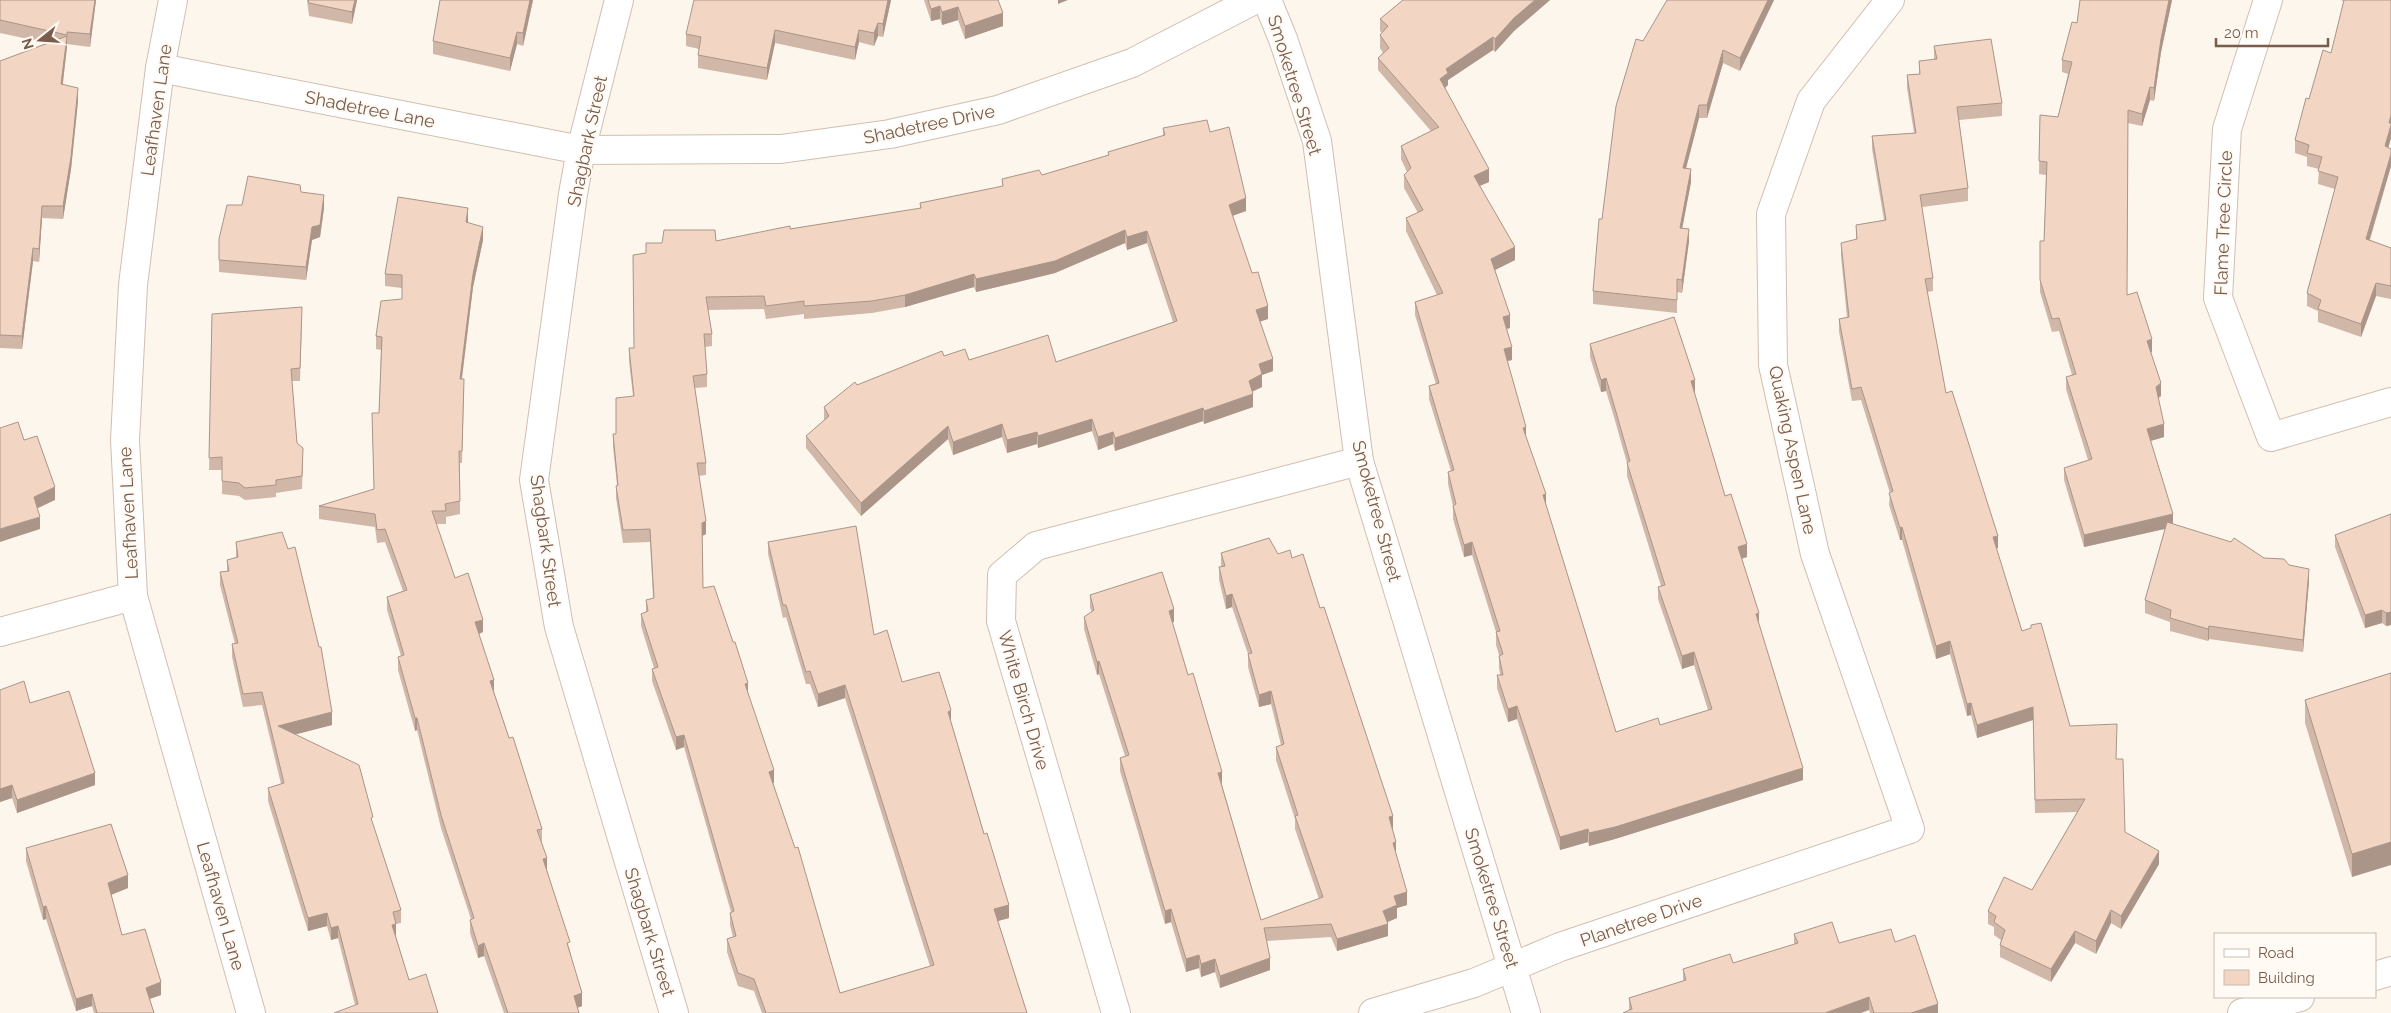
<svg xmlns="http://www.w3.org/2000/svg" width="2391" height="1013" viewBox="0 0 2391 1013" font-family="Raleway,sans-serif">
	<rect width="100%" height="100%" fill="#fdf6ec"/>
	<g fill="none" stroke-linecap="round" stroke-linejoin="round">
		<defs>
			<g id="minor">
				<polyline points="173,0 160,68 133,285 125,440 133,596 251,1013"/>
				<polyline points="619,0 581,150 573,194 534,480 559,627 674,1013"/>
				<polyline points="1267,0 1283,39 1317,141 1359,461 1526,1013"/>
				<polyline points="2268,0 2227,129 2218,298 2271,437 2391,402"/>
				<polyline points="160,68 581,150 781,149 890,134 998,110 1132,63 1254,0"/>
				<polyline points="0,632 133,596"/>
				<polyline points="1116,1013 1001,621 1002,575 1036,546 1359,461"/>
				<polyline points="1373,1013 1474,983 1560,947 1910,829 1815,554 1773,365 1771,214 1811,101 1890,0"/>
			</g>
			<g id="tertiary">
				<polyline points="2375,976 2391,971"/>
				<polyline points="2242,1013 2300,997"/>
			</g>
		</defs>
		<use href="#minor" stroke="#d1beb0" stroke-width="30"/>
		<use href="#tertiary" stroke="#d1beb0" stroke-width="30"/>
		<use href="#minor" stroke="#fff" stroke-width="28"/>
		<use href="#tertiary" stroke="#fff" stroke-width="28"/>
	</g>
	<g fill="#d1b7a8">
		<polygon points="0,0 96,0 90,47 67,44 63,84 78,101 71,169 63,219 42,218 39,262 33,261 22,349 0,348 0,61 47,43 0,33"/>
		<polygon points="307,0 357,0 352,24 309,16"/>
		<polygon points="440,0 533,0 523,46 517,44 510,71 433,54 433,41"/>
		<polygon points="891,0 883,37 878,36 874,46 859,42 855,60 775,43 767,80 698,68 698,55 699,49 686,46 686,34"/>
		<polygon points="924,0 998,0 1003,26 965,39 958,20 942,25 940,19 931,21"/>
		<polygon points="1403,0 1550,0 1514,31 1495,52 1493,50 1448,80 1448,85 1445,88 1489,182 1480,186 1515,260 1495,270 1510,328 1506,329 1512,360 1507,361 1526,437 1546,505 1616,732 1660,725 1708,710 1694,665 1682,669 1658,599 1658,587 1661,586 1627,476 1627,463 1614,417 1606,391 1601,392 1590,357 1590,344 1695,393 1694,393 1725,496 1747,557 1742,558 1759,626 1803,780 1615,839 1589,846 1588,842 1560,850 1517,719 1508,722 1497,688 1497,675 1500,675 1499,668 1499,655 1496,645 1496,632 1472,555 1464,557 1453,519 1453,506 1448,484 1448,472 1451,471 1429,399 1429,386 1436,384 1415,315 1415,302 1437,295 1406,231 1406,218 1418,213 1404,188 1404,175 1407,172 1401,159 1401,146 1431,131 1378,70 1378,58 1383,53 1380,48 1380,35 1382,33 1380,31 1380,19"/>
		<polygon points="1774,0 1740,71 1723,63 1707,118 1699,118 1686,168 1691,182 1682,228 1689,241 1682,293 1677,292 1677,313 1593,304 1593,291 1602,219 1643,41"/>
		<polygon points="2080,0 2172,0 2161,52 2154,101 2150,100 2142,126 2128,123 2127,295 2152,352 2151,352 2161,396 2158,398 2164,437 2150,441 2173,524 2264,558 2289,565 2309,581 2303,652 2209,639 2208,641 2170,631 2170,622 2145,613 2145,600 2165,529 2084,547 2064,480 2064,468 2088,460 2066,389 2066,377 2072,375 2059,331 2052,332 2040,292 2040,241 2044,241 2046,175 2039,174 2040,115 2058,117 2068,74 2062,72 2062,60 2077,23"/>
		<polygon points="2341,0 2391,0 2391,138 2388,148 2391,149 2391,166 2370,240 2391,248 2391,299 2376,296 2361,337 2318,322 2318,311 2307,306 2307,293 2335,189 2318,184 2319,169 2307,166 2307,157 2295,153 2295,140 2309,99 2331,53 2344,2"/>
		<polygon points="1934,46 2002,103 2002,116 1959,120 1968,188 1968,201 1922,207 1933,278 1933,291 1927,292 1946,393 1998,548 1996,549 2022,631 2070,726 2117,759 2125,832 2159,864 2121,929 2111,923 2096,954 2075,943 2051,982 2000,957 2000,945 2001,940 1994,935 1994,927 1988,924 1988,911 2032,890 2077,812 2035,813 2033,720 1977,738 1971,715 1967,716 1950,654 1936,659 1902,540 1900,540 1889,505 1890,493 1861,400 1852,401 1839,332 1839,319 1847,318 1841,256 1841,243 1856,240 1856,225 1884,220 1872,149 1872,136 1914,133 1907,88 1907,75 1919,74 1919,61 1934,60"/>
		<polygon points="1163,128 1210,132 1246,211 1232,216 1268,319 1260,321 1273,371 1262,375 1262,387 1252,392 1253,407 1204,424 1203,421 1115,451 1113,444 1098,450 1092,431 1038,448 1037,444 1007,453 1002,437 953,455 948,439 861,516 806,448 806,436 824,420 824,407 857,385 944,356 969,360 1056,362 1173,322 1147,243 1127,250 1125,243 1055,273 976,292 974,287 905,307 872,313 804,319 804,314 766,319 764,309 708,310 712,334 712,346 705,347 707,374 707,387 695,388 706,463 706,475 698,476 706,534 702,536 703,588 748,693 774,783 773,783 840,993 930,966 845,698 818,707 810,684 806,684 786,617 783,618 768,554 768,542 874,635 902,682 951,721 1009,918 998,921 1027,1013 762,1013 754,991 738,986 727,952 727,939 733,937 730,925 730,913 731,912 684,747 676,750 652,681 652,669 654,668 641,626 641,614 646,612 646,600 653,598 650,542 623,543 616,498 616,486 617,485 613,447 613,434 616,434 633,396 629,361 629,348 634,348 716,241 790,229 920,209 920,203 1002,187 1002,179 1042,175 1108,155 1108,152 1163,136"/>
		<polygon points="301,192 324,208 320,237 312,240 306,280 219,272 219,260 242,205"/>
		<polygon points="468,221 468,222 483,240 473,287 462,379 464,392 462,463 460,463 460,514 446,517 446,524 436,524 455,578 483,632 479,634 494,692 509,738 542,829 542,842 541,842 547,870 570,951 582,1006 577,1008 579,1013 504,1013 484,956 478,958 470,933 470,920 471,919 441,828 417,730 415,731 398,670 398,657 401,656 387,610 387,597 403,591 385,542 377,543 375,527 319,519 319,506 374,490 372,413 379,413 381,350 376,349 376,336 402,299 402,288 385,286 385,274"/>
		<polygon points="212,314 302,320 300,381 292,381 297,443 303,461 302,489 276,493 276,497 245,500 239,496 222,494 222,470 209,470"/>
		<polygon points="2391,514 2391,625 2386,626 2382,623 2365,628 2335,547 2335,535"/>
		<polygon points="236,542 332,725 295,734 373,825 401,910 401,923 396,924 396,937 409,980 355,1005 338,938 331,940 327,926 308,931 268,801 268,788 281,784 262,705 243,707 232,657 232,644 235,644 220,585 220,572 227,571 227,560 236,558"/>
		<polygon points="1221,553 1278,554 1292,558 1320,608 1393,829 1392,829 1396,854 1407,905 1397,908 1397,918 1387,922 1388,936 1337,951 1331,937 1267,941 1270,970 1220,988 1215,972 1201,977 1199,968 1186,972 1171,922 1165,924 1120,771 1120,758 1125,756 1099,674 1097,675 1084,629 1084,617 1092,612 1090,608 1090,595 1174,622 1172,622 1222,785 1261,920 1319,899 1295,829 1295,819 1276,760 1276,747 1281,745 1271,704 1259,707 1248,667 1248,654 1232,607 1226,609 1219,580 1219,567 1221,567"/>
		<polygon points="2391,673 2352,877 2305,723 2305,700"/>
		<polygon points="0,690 30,703 95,785 17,813 12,798 0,802"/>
		<polygon points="26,848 128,888 111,895 122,935 161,995 150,999 154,1013 94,1013 92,1006 76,1011 46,919 43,920 26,861"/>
		<polygon points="1794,934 1839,943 1895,942 1938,1013 1870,1013 1869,1010 1629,1010 1629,998 1683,981 1683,969 1733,963 1794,945"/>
	</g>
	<g fill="#aa9588">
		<polygon points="95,0 96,0 90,47 90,34"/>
		<polygon points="355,0 357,0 352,24 352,12"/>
		<polygon points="530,0 533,0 523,46 523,33"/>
		<polygon points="888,0 891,0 883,37 883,24"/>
		<polygon points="1058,0 1068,0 1058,4"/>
		<polygon points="1535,0 1550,0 1514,31 1495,52 1495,39 1514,18"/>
		<polygon points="1768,0 1774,0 1740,71 1740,58"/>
		<polygon points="2169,0 2172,0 2161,52 2154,101 2154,88 2161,39"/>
		<polygon points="940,6 940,19 931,21 931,9"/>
		<polygon points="958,7 958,20 942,25 942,12"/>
		<polygon points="1003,13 1003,26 965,39 965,26"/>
		<polygon points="878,23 878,36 874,46 874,33"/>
		<polygon points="775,30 775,43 767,80 767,68"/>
		<polygon points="859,30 859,42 855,60 855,47"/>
		<polygon points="517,32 517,44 510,71 510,58"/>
		<polygon points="67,36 67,48 61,96 61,84"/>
		<polygon points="1493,37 1493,50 1448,80 1448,85 1440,92 1440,79 1446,69"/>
		<polygon points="1723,50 1723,63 1707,118 1707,105"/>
		<polygon points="2150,87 2150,100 2142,126 2142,114"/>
		<polygon points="78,88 78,101 71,169 63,219 63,206"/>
		<polygon points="1699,105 1699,118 1683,180 1683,168"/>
		<polygon points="2391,115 2391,138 2385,159 2385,146 2389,123"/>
		<polygon points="2391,154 2391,166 2366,251 2366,239"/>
		<polygon points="1489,169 1489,182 1474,188 1474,176"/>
		<polygon points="1691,169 1691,182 1680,240 1680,228"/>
		<polygon points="324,195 324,208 320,237 312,240 306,280 306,267 312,227"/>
		<polygon points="1246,198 1246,211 1229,217 1229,205"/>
		<polygon points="42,206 42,218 39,262 39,249"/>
		<polygon points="468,208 468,221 466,235 466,222"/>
		<polygon points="483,227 483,240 473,287 460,392 460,379 473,274"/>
		<polygon points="1689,229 1689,241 1682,293 1682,280"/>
		<polygon points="1125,230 1125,243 1055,273 976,292 976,279"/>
		<polygon points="1147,231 1147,243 1127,250 1127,237"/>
		<polygon points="1515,247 1515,260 1491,272 1491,259"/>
		<polygon points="33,248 33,261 22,349 22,336"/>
		<polygon points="974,274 974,287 905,307 905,295"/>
		<polygon points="2376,283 2376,296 2361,337 2361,324"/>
		<polygon points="1268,306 1268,319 1256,323 1256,310"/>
		<polygon points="1510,315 1510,328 1503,330 1503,317"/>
		<polygon points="2152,339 2152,352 2147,354 2147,341"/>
		<polygon points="1512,347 1512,360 1504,362 1504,349"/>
		<polygon points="1273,359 1273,371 1262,375 1262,387 1249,393 1249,381 1259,364"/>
		<polygon points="1606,378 1606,391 1601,392 1601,380"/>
		<polygon points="1695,380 1695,393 1691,394 1691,381"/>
		<polygon points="2161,383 2161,396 2156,400 2156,387"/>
		<polygon points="1253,394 1253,407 1204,424 1204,411"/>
		<polygon points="1203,408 1203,421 1115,451 1115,438"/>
		<polygon points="1092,419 1092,431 1038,448 1038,436"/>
		<polygon points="1002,424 1002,437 953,455 953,442"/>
		<polygon points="2164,424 2164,437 2147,442 2147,429"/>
		<polygon points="948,426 948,439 861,516 861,503"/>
		<polygon points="1526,427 1526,440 1523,428"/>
		<polygon points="1037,432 1037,444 1007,453 1007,440"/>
		<polygon points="1113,432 1113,444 1098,450 1098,437"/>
		<polygon points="55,487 55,500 34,510 34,497"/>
		<polygon points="1546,494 1546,507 1543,495"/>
		<polygon points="2173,514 2173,527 2084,547 2084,535"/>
		<polygon points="40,517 40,529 0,542 0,529"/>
		<polygon points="706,521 706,534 702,536 702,523"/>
		<polygon points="1902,527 1902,540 1900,540 1900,528"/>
		<polygon points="1998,536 1998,548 1993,550 1993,537"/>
		<polygon points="1472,542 1472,555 1464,557 1464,545"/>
		<polygon points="1747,544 1747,557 1738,560 1738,547"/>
		<polygon points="2309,569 2309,581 2303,652 2303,640"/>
		<polygon points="1232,594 1232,607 1226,609 1226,596"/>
		<polygon points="1174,609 1174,622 1169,624 1169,611"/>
		<polygon points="2382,610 2382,623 2365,628 2365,615"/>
		<polygon points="2391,612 2391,625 2386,626 2386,613"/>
		<polygon points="1759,613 1759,626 1756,614"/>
		<polygon points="483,620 483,632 475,635 475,622"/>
		<polygon points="2209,626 2209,639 2208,641 2208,629"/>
		<polygon points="1950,641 1950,654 1936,659 1936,646"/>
		<polygon points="1694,652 1694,665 1682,669 1682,656"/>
		<polygon points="1099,661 1099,674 1097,675 1097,662"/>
		<polygon points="494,680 494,692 490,681"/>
		<polygon points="748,683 748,696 745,684"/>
		<polygon points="845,685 845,698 818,707 818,694"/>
		<polygon points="1271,691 1271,704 1259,707 1259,695"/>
		<polygon points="1971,703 1971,715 1967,716 1967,704"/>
		<polygon points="1517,706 1517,719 1508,722 1508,709"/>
		<polygon points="2033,707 2033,720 1977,738 1977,725"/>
		<polygon points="951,710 951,723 948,712"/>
		<polygon points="332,712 332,725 278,739 278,726"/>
		<polygon points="415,718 417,718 417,730 415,731"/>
		<polygon points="684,735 684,747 676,750 676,737"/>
		<polygon points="1803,768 1803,780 1615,839 1589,846 1589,833"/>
		<polygon points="774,770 774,783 769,784 769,772"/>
		<polygon points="1222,772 1222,785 1218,773"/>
		<polygon points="95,773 95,785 17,813 17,800"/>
		<polygon points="12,785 12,798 0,802 0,789"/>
		<polygon points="1393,816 1393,829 1389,830 1389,817"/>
		<polygon points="1588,829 1588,842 1560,850 1560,837"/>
		<polygon points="1396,842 1396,854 1393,843"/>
		<polygon points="2391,842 2391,865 2352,877 2352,854"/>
		<polygon points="2159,851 2159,864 2121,929 2121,916"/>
		<polygon points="547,858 547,871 543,859"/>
		<polygon points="128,875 128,888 108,896 108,883"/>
		<polygon points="1407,892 1407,905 1397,908 1397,918 1383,924 1383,911 1394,896"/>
		<polygon points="1009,905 1009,918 994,922 994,909"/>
		<polygon points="46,906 46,919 43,920 43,907"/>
		<polygon points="1171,909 1171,922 1165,924 1165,911"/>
		<polygon points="2111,910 2111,923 2096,954 2096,941"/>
		<polygon points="327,913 327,926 308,931 308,918"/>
		<polygon points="396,924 396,937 392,925"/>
		<polygon points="1388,924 1388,936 1337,951 1337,939"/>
		<polygon points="338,926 338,938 331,940 331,928"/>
		<polygon points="2075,931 2075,943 2051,982 2051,969"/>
		<polygon points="484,943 484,956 478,958 478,946"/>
		<polygon points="1199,955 1199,968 1186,972 1186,959"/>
		<polygon points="1270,958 1270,970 1220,988 1220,976"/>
		<polygon points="1215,959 1215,972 1201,977 1201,964"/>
		<polygon points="161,982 161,995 146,1000 146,988"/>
		<polygon points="582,993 582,1006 574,1009 574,996"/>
		<polygon points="92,994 92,1006 76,1011 76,999"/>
		<polygon points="1869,997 1869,1010 1861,1013 1825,1013"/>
		<polygon points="1938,1004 1938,1013 1911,1013"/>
	</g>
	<g fill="#f3d5c3" stroke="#aa9588">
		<polygon points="0,0 95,0 90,34 67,32 67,35 0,20"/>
		<polygon points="308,0 355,0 352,12 309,3"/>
		<polygon points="440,0 530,0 523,33 517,32 510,58 433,41"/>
		<polygon points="694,0 888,0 883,24 878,23 874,33 859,30 855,47 775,30 767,68 698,55 701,37 686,34"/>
		<polygon points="928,0 998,0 1003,13 965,26 958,7 942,12 940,6 931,9"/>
		<polygon points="1403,0 1535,0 1514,18 1495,39 1493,37 1446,69 1448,73 1440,79 1489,169 1474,176 1515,247 1491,259 1510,315 1503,317 1512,347 1504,349 1526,427 1523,428 1546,494 1543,495 1616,732 1658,718 1660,725 1712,709 1694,652 1682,656 1658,587 1665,585 1627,463 1630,461 1614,405 1606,378 1601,380 1590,344 1674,317 1695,380 1691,381 1725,496 1731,494 1747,544 1738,547 1759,613 1756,614 1803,768 1615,827 1589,833 1588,829 1560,837 1517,706 1508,709 1497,675 1503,675 1499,656 1503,654 1496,632 1500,631 1472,542 1464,545 1453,506 1456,504 1448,472 1454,470 1429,386 1439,383 1415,302 1443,293 1406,218 1423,210 1404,175 1411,168 1401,146 1439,127 1378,58 1389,48 1380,35 1388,26 1380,19"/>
		<polygon points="1667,0 1768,0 1740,58 1723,50 1707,105 1699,105 1683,168 1691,169 1680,228 1689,229 1682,280 1677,279 1677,300 1593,291 1599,219 1602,219 1616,106 1636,39 1643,41"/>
		<polygon points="2080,0 2169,0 2161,39 2154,88 2150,87 2142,114 2128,110 2127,295 2137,292 2152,339 2147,341 2161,383 2156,387 2164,424 2147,429 2173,514 2084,535 2064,468 2092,459 2066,377 2076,374 2059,318 2052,319 2040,280 2040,241 2044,241 2047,162 2039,161 2040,115 2058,117 2072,62 2062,60 2072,22 2077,23"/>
		<polygon points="2344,0 2391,0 2391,115 2389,123 2391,123 2391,125 2385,146 2391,149 2391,154 2366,239 2391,248 2391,286 2376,283 2361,324 2318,309 2321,300 2307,293 2338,177 2318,171 2322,157 2307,153 2309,145 2295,140 2306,98 2309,99 2323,50 2331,53"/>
		<polygon points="67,36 61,84 78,88 71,157 63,206 42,206 39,249 33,248 22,336 0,335 0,61"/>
		<polygon points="1991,39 2002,103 1957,107 1968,188 1920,195 1933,278 1925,279 1946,393 1952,391 1998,536 1993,537 2022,631 2031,628 2031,625 2041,623 2070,726 2117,724 2116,759 2123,759 2125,832 2159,851 2121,916 2111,910 2096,941 2075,931 2051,969 2000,945 2005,930 1994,922 1996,916 1988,911 2004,877 2032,890 2085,799 2035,800 2033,707 1977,725 1971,703 1967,704 1950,641 1936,646 1902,527 1900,528 1889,493 1893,491 1861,387 1852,389 1839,319 1849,317 1841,243 1857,239 1856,225 1886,220 1872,136 1916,133 1907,75 1920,74 1919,61 1937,59 1934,46"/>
		<polygon points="1207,120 1210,132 1229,127 1246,198 1229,205 1252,273 1258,272 1268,306 1256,310 1273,359 1259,364 1262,374 1249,381 1253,394 1204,411 1203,408 1115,438 1113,432 1098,437 1092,419 1038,436 1037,432 1007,440 1002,424 953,442 948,426 861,503 806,436 829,416 824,407 855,382 857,385 942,351 944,356 965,349 969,360 1048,335 1056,362 1177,321 1147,231 1127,237 1125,230 1055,261 976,279 974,274 905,295 872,301 804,306 804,301 766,306 764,296 706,297 712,334 704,334 707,374 693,376 706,463 697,463 706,521 702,523 703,588 714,586 733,642 735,642 748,683 745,684 774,770 769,772 795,848 798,847 840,993 934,965 845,685 818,694 810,671 806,672 786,605 783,605 768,542 856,526 874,635 887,630 902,682 939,672 951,710 948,712 984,834 987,833 1009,905 994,909 1027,1013 766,1013 754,979 738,973 727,939 736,936 730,913 734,911 684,735 676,737 652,669 658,667 641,614 648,611 646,600 654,598 650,529 623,530 616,486 618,485 613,434 616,434 616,398 634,396 629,348 634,348 633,255 646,253 646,243 662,243 664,230 715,230 716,241 790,226 790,229 921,208 920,203 1003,186 1002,179 1039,170 1042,175 1109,155 1108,152 1165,135 1163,128"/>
		<polygon points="248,176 300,185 301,192 324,195 320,225 312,227 306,267 219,260 219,239 227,205 242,205"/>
		<polygon points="398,197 468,208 466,222 483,227 473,274 460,379 464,379 462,451 459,451 460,501 445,504 446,511 432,511 455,578 468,573 483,620 475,622 494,680 490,681 509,738 513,737 542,829 537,830 547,858 543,859 570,942 567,943 582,993 574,996 579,1013 508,1013 484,943 478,946 470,920 474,918 441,815 417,718 415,718 398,657 404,655 387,597 407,590 385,529 377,530 375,514 319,506 374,489 372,413 379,413 382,337 376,336 381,301 402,299 402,275 385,274"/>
		<polygon points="302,307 300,368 291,369 297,443 303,448 302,476 276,480 276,485 245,488 239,483 222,481 222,457 209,458 212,314"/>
		<polygon points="18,422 24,440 37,436 55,487 34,497 40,517 0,529 0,428"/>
		<polygon points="2391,514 2391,612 2386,613 2382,610 2365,615 2335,535"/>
		<polygon points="2167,522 2231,542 2234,538 2264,558 2284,559 2289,565 2309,569 2303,640 2209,626 2208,629 2170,618 2171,610 2145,600"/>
		<polygon points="282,532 288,549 295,547 319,647 321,647 332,712 278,726 359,765 373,817 371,818 401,910 393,912 396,924 392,925 409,980 426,974 438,1013 334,1013 358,1004 338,926 331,928 327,913 308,918 268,788 284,783 262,692 243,694 232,644 238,643 220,572 229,571 227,560 238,557 236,542"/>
		<polygon points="1269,538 1278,554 1290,550 1292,558 1303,554 1320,608 1324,607 1393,816 1389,817 1396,842 1393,843 1407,892 1394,896 1397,905 1383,911 1388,924 1337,939 1331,924 1264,928 1270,958 1220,976 1215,959 1201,964 1199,955 1186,959 1171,909 1165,911 1120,758 1129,755 1099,661 1097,662 1084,617 1094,610 1090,595 1162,572 1174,609 1169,611 1188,675 1193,673 1222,772 1218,773 1261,920 1323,897 1295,816 1298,815 1276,747 1284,744 1271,691 1259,695 1248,654 1252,653 1232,594 1226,596 1219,567 1225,566 1221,553"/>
		<polygon points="2391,673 2391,842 2352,854 2305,700"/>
		<polygon points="24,681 30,703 69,691 95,773 17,800 12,785 0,789 0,690"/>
		<polygon points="111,824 128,875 108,883 122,935 145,929 161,982 146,988 154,1013 97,1013 92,994 76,999 46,906 43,907 26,848"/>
		<polygon points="1832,922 1839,943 1891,929 1895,942 1915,935 1938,1004 1911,1013 1874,1013 1869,997 1825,1013 1623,1013 1632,1009 1629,998 1686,980 1683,969 1730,954 1733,963 1798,943 1794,934"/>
	</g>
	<g text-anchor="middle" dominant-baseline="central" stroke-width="4" stroke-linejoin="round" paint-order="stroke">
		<g font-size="18" fill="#7a5c4d" stroke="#fffaf3">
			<text transform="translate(1295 85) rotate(73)">Smoketree Street</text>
			<text transform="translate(370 109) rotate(11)">Shadetree Lane</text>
			<text transform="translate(156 110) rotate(-82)">Leafhaven Lane</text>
			<text transform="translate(929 124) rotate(-12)">Shadetree Drive</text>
			<text transform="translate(587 141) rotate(-78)">Shagbark Street</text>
			<text transform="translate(2223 223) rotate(-88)">Flame Tree Circle</text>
			<text transform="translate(1793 450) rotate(78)">Quaking Aspen Lane</text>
			<text transform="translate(1377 511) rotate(75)">Smoketree Street</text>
			<text transform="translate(128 513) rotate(-93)">Leafhaven Lane</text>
			<text transform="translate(546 541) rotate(82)">Shagbark Street</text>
			<text transform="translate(1024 700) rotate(74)">White Birch Drive</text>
			<text transform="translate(1492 898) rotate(73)">Smoketree Street</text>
			<text transform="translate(221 906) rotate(74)">Leafhaven Lane</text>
			<text transform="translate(1641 920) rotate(-19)">Planetree Drive</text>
			<text transform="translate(650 932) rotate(73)">Shagbark Street</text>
		</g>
	</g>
	<rect x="2214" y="933" width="162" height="65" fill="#fffaf3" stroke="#cabbb1"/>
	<rect x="2224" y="949" width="25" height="8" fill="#ffffff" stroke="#cabbb1"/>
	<text x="2258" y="958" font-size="15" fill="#7a5c4d">Road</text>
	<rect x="2224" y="970" width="25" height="15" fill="#f3d5c3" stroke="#cabbb1"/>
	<text x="2258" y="983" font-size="15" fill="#7a5c4d">Building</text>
	<g transform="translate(40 40) rotate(253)" stroke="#fffaf3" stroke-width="4" paint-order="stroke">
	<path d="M0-4L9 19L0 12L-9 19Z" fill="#7a5c4d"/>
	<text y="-8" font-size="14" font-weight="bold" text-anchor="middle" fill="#7a5c4d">N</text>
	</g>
	<path d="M2216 38v8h112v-8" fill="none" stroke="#7a5c4d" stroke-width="2.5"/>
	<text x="2224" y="38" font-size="15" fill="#7a5c4d" stroke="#fffaf3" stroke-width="4" paint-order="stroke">20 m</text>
</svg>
